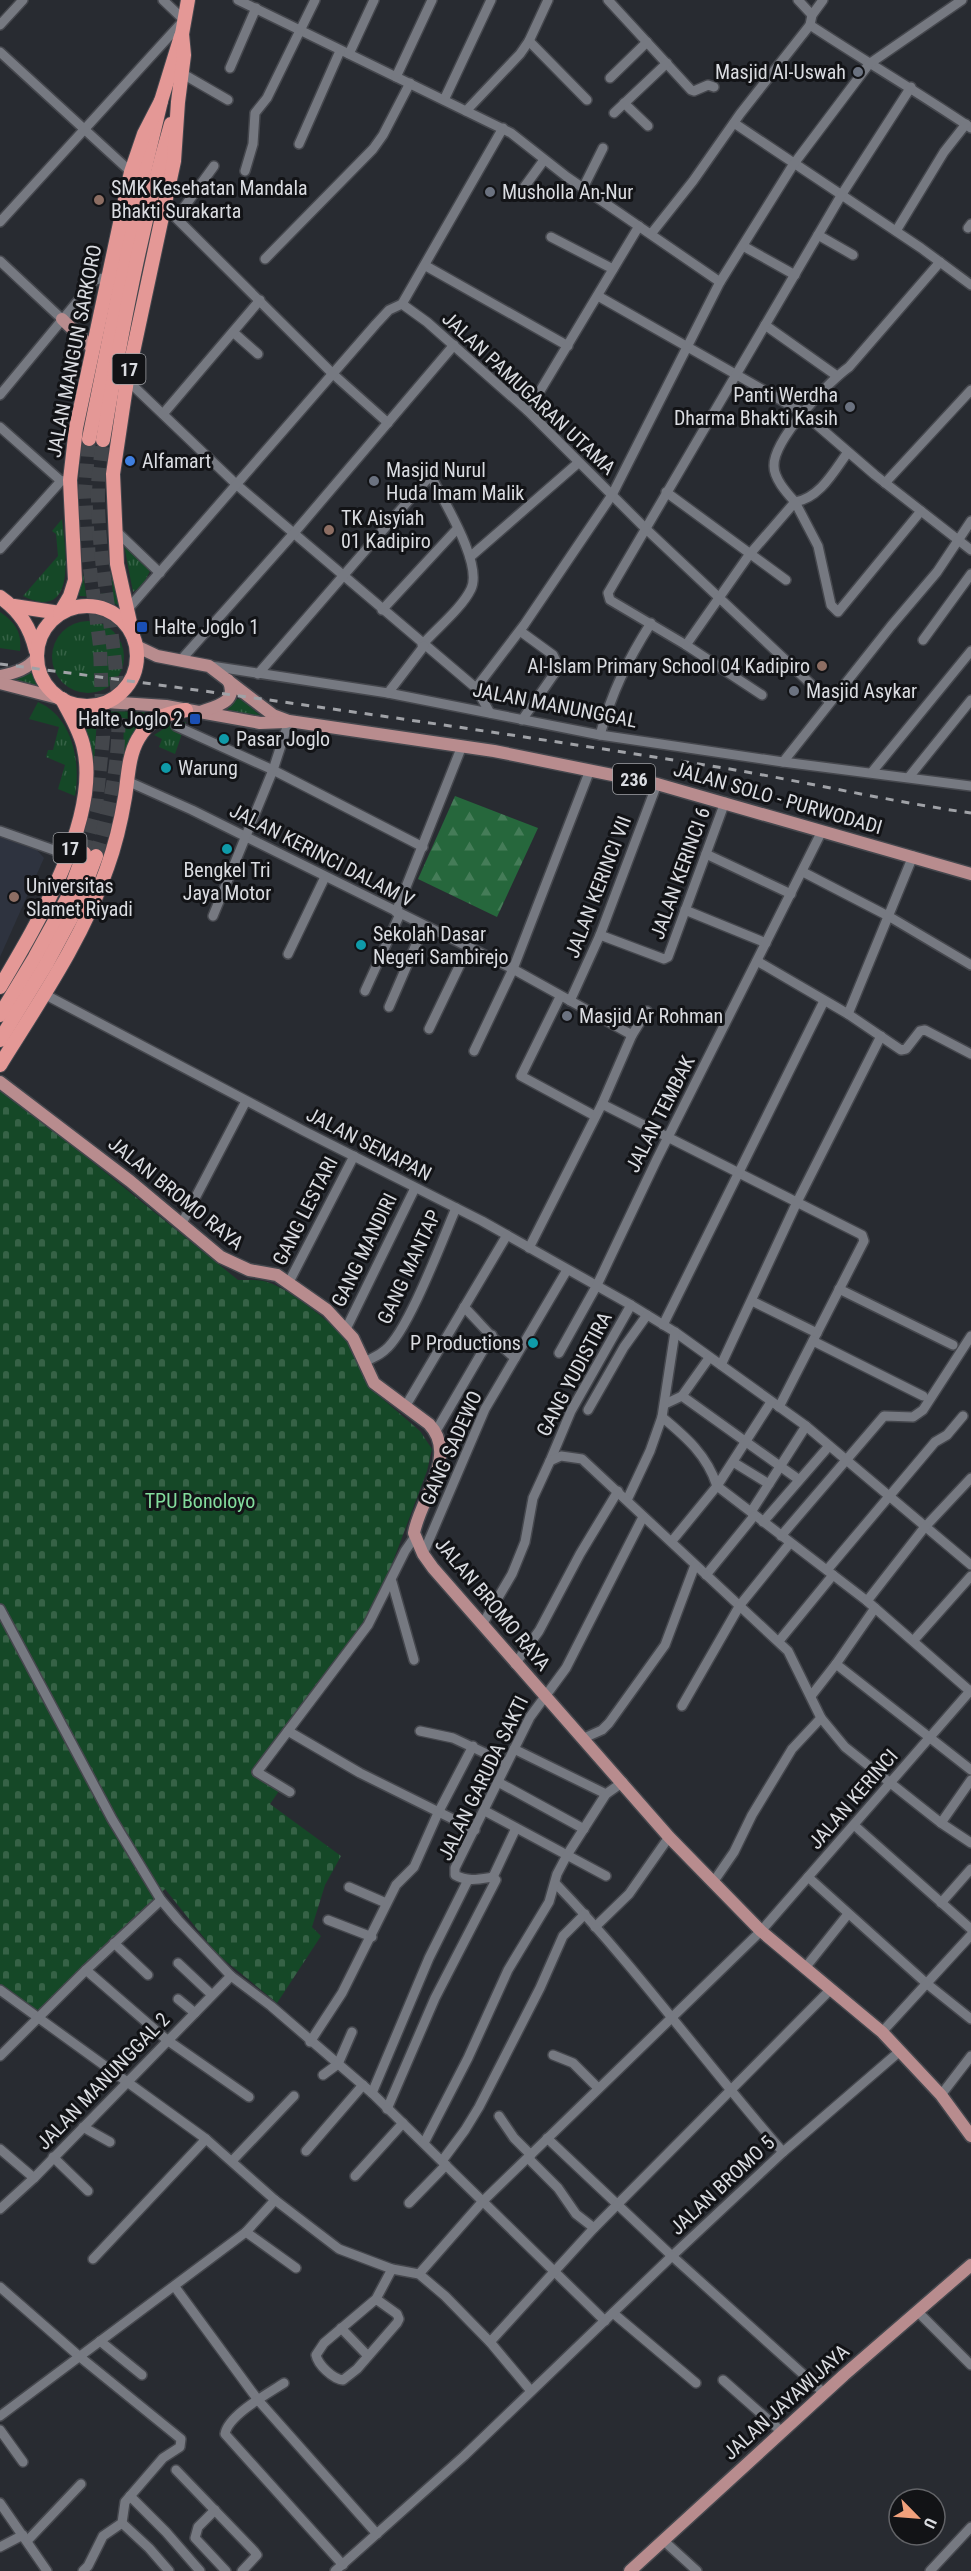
<svg xmlns="http://www.w3.org/2000/svg" width="971" height="2571" viewBox="0 0 971 2571" font-family="'Roboto Condensed',sans-serif">
	<defs>
		<pattern id="grass-tufts" width="24" height="20" patternUnits="userSpaceOnUse" patternTransform="scale(1.5)"><rect width="24" height="20" fill="#154827"/><path d="M3 7l-1-3M5 7V3M7 7l1-3M15 17l-1-3M17 17v-4M19 17l1-3" fill="none" stroke="#366246"/></pattern>
		<pattern id="forest-firs" width="22" height="20" patternUnits="userSpaceOnUse" patternTransform="scale(1.5)"><rect width="22" height="20" fill="#26673c"/><path d="M5 1l3.5 6h-7zM16 11l3.5 6h-7z" fill="#457c58"/></pattern>
		<pattern id="cemetery-stones" width="16" height="16" patternUnits="userSpaceOnUse" patternTransform="scale(1.5)"><rect width="16" height="16" fill="#154827"/><path d="M2 7V4a2 2 0 0 1 4 0v3zM10 15v-3a2 2 0 0 1 4 0v3z" fill="#366246"/></pattern>
	</defs>
	<rect width="100%" height="100%" fill="#282b31"/>
	<polygon fill="#2e333f" points="0,836 37,850 44,858 0,957"/>
	<g fill="url(#grass-tufts)">
		<path d="M62,519C65,547 79,624 23,596L58,556L56,534L52,531Z"/>
		<polygon points="124,545 150,571 143,585 133,592"/>
		<polygon points="111,570 120,606 101,597 80,596 78,593 83,573 86,595 113,593"/>
		<path d="M0,612C15,622 22,632 20,651L0,648Z"/>
		<circle cx="88" cy="657" r="36"/>
		<polygon points="30,670 39,689 11,679"/>
		<polygon points="237,699 241,699 262,717 260,719 227,713 228,707"/>
		<path d="M38,702C73,717 81,763 75,796L58,789L65,765L46,757L48,750H53L59,727L29,719Z"/>
		<polygon points="110,711 144,712 149,718 127,747 123,758 124,718 97,718 93,778 91,756 77,715 83,712"/>
		<polygon points="186,722 175,754 159,747 162,739 154,735 171,724"/>
	</g>
	<polygon fill="url(#forest-firs)" points="455,796 538,828 497,917 418,879"/>
	<path fill="url(#cemetery-stones)" d="M0,1087L238,1280C248,1280 261,1279 270,1283C293,1291 352,1337 361,1359C366,1370 363,1379 371,1389L420,1431L432,1449L427,1471L380,1596L323,1686L251,1771L279,1791L270,1804L341,1856L325,1885L312,1927L321,1936L277,2003L217,1954L165,1889L38,2011L0,1987Z"/>
	<g fill="none" stroke-linecap="round" stroke-linejoin="round">
		<g stroke="#43464b" stroke-width="14" stroke-dasharray="14 7" stroke-linecap="butt">
			<polyline points="84,853 96,806 103,737 100,646 89,561 85,491 89,439"/>
			<path d="M96,856C107,818 116,780 118,740C122,656 97,574 98,490C98,474 101,457 103,440"/>
		</g>
		<defs>
			<g id="minor">
				<polyline points="238,0 511,133 567,177 720,282"/>
				<polyline points="608,0 691,90 694,91 708,85 714,87"/>
				<polyline points="798,0 812,15"/>
				<polyline points="0,25 23,0"/>
				<path d="M810,25C863,60 918,92 971,128"/>
				<polyline points="529,41 587,100"/>
				<polyline points="0,52 131,172"/>
				<polyline points="349,54 374,0"/>
				<polyline points="230,68 256,8"/>
				<polyline points="183,74 228,100"/>
				<polyline points="396,77 432,0"/>
				<polyline points="610,78 647,42"/>
				<polyline points="444,100 491,0"/>
				<polyline points="624,103 648,126"/>
				<polyline points="466,111 520,54 529,41 548,0"/>
				<polyline points="614,113 667,63"/>
				<polyline points="734,123 921,248 971,285"/>
				<polyline points="299,144 340,51"/>
				<polyline points="245,171 253,144 255,113 267,98 315,0"/>
				<polyline points="525,186 544,160"/>
				<polyline points="583,188 603,148"/>
				<polyline points="165,207 333,374 388,423"/>
				<polyline points="177,217 214,166"/>
				<polyline points="0,222 184,20 163,0"/>
				<polyline points="968,228 971,224"/>
				<polyline points="896,231 944,152 966,124"/>
				<polyline points="651,234 693,181 740,114 810,25 812,15 823,0"/>
				<polyline points="818,235 853,255"/>
				<polyline points="551,237 613,269"/>
				<polyline points="743,246 795,275"/>
				<polyline points="265,259 373,149 383,135 410,83"/>
				<polyline points="0,261 62,319"/>
				<polyline points="426,266 568,346"/>
				<polyline points="598,296 802,412 875,475 971,550"/>
				<polyline points="402,304 503,128"/>
				<polyline points="765,325 837,376"/>
				<polyline points="233,332 258,354"/>
				<polyline points="127,380 237,485 476,688 490,713"/>
				<polyline points="0,395 86,291 95,280 108,277"/>
				<polyline points="528,411 639,226"/>
				<polyline points="163,414 260,300"/>
				<polyline points="0,427 61,481"/>
				<path d="M848,452C834,471 820,498 795,502C787,493 774,479 774,466C773,440 828,382 849,367L940,262"/>
				<polyline points="885,483 971,390"/>
				<polyline points="666,492 786,580"/>
				<polyline points="114,529 160,573"/>
				<polyline points="0,549 61,481 70,480"/>
				<polyline points="470,557 578,463"/>
				<polyline points="127,610 376,324 389,310 402,304 427,322 528,411 645,528 830,702"/>
				<polyline points="382,610 457,529"/>
				<polyline points="520,631 553,655 559,667 522,720"/>
				<polyline points="923,640 971,574"/>
				<polyline points="686,645 749,555 795,502 818,546 831,605 838,612 921,511"/>
				<polyline points="180,661 294,533 454,345"/>
				<polyline points="211,666 388,693 600,735 783,762 971,786"/>
				<path d="M258,674L429,477L432,478C444,502 483,564 471,589C462,608 436,629 422,645"/>
				<polyline points="476,688 524,625 612,495 720,282 793,165 869,64 962,0"/>
				<polyline points="388,693 424,646"/>
				<polyline points="762,695 686,645 610,600 608,593 842,194 911,87"/>
				<polyline points="176,726 273,770 423,847"/>
				<path d="M600,735C612,692 627,661 651,623"/>
				<polyline points="783,762 891,626 937,572 971,521"/>
				<polyline points="872,772 971,651"/>
				<polyline points="909,777 971,700"/>
				<polyline points="127,781 192,810 513,969 632,1035 647,1011"/>
				<polyline points="0,831 68,855"/>
				<polyline points="706,854 791,894"/>
				<polyline points="803,872 890,917 971,965"/>
				<polyline points="685,910 766,943"/>
				<polyline points="396,912 462,746"/>
				<polyline points="213,916 273,770 289,721"/>
				<polyline points="600,935 664,959 668,957 725,802"/>
				<polyline points="288,954 325,877"/>
				<polyline points="757,961 848,1014 901,1050 906,1049 920,1031 925,1030 971,1054"/>
				<polyline points="365,991 400,914"/>
				<polyline points="44,994 304,1131 482,1221 631,1305 675,1332 806,1426 971,1565"/>
				<polyline points="560,997 521,1076 595,1116"/>
				<polyline points="570,1001 600,935 657,784"/>
				<polyline points="389,1007 424,926"/>
				<polyline points="848,1014 913,856"/>
				<polyline points="429,1029 468,948"/>
				<polyline points="474,1051 513,969 590,770"/>
				<polyline points="602,1104 632,1035"/>
				<polyline points="181,1225 246,1101"/>
				<polyline points="529,1248 602,1104 862,1235 864,1241 779,1407"/>
				<polyline points="289,1282 354,1156"/>
				<polyline points="839,1289 953,1345"/>
				<polyline points="752,1301 817,1333"/>
				<path d="M464,1307C481,1324 496,1343 515,1358"/>
				<polyline points="663,1325 824,1001"/>
				<polyline points="346,1329 415,1188"/>
				<polyline points="813,1341 923,1396"/>
				<polyline points="559,1353 597,1285 657,1159 822,831"/>
				<path d="M365,1362C372,1358 380,1355 385,1350C408,1332 443,1238 456,1208"/>
				<polyline points="721,1365 797,1202 881,1036"/>
				<polyline points="682,1396 709,1358"/>
				<polyline points="665,1404 682,1396 798,1479"/>
				<polyline points="405,1407 507,1235"/>
				<polyline points="588,1410 624,1347 647,1315"/>
				<path d="M662,1417C686,1437 707,1455 717,1486L867,1601L971,1692"/>
				<polyline points="436,1431 492,1335"/>
				<polyline points="550,1461 571,1411 631,1305"/>
				<polyline points="733,1462 769,1484"/>
				<polyline points="627,1500 650,1451 662,1417 675,1332"/>
				<polyline points="751,1512 806,1426"/>
				<polyline points="763,1522 829,1446"/>
				<polyline points="781,1536 884,1416 913,1417 923,1410 971,1336"/>
				<polyline points="672,1541 717,1486 771,1402"/>
				<polyline points="423,1554 485,1409 567,1270"/>
				<polyline points="827,1570 935,1442 947,1435 963,1416"/>
				<polyline points="706,1575 754,1516"/>
				<polyline points="392,1582 414,1660"/>
				<polyline points="867,1601 924,1528 971,1478"/>
				<polyline points="0,1609 112,1819 161,1900 178,1920 231,1976 271,2006 372,2093 605,2321"/>
				<polyline points="482,1625 512,1574 525,1542 533,1498 550,1461 561,1456 582,1459 788,1651 821,1718 845,1747 941,1823 971,1843"/>
				<polyline points="914,1640 971,1576"/>
				<polyline points="779,1641 833,1575"/>
				<polyline points="515,1664 539,1631 580,1554 618,1491"/>
				<polyline points="836,1664 875,1608"/>
				<polyline points="811,1696 836,1664 971,1770"/>
				<polyline points="682,1706 740,1605 790,1543"/>
				<polyline points="288,1731 360,1773 475,1830"/>
				<polyline points="420,1731 453,1738 506,1763"/>
				<polyline points="584,1738 602,1730 609,1723 665,1645 695,1565"/>
				<polyline points="514,1749 606,1794"/>
				<polyline points="498,1782 584,1829"/>
				<polyline points="290,1792 257,1772 368,1625 405,1551 414,1538"/>
				<polyline points="485,1811 606,1876"/>
				<polyline points="941,1823 971,1780"/>
				<polyline points="854,1825 971,1929"/>
				<polyline points="493,1877 516,1828"/>
				<polyline points="808,1877 926,1983 971,2019"/>
				<polyline points="714,1881 734,1852 752,1815 792,1749 821,1718"/>
				<path d="M556,1884C637,1968 706,2064 783,2152"/>
				<polyline points="349,1887 386,1903"/>
				<polyline points="941,1903 971,1869"/>
				<polyline points="328,1920 372,1937"/>
				<polyline points="595,1927 629,1894 669,1837"/>
				<polyline points="114,1943 148,1975"/>
				<polyline points="178,1963 212,1995"/>
				<polyline points="805,1968 848,1914"/>
				<polyline points="86,1970 167,2040 249,2097"/>
				<polyline points="0,1990 206,2139 275,2200 339,2249 392,2269 419,2274 445,2296 490,2342 531,2391"/>
				<polyline points="178,1999 195,2013"/>
				<polyline points="882,2032 971,1935"/>
				<polyline points="310,2042 342,1993 396,1885 414,1867 438,1813 473,1746"/>
				<polyline points="553,2055 573,2063 598,2088"/>
				<polyline points="0,2056 86,1970 161,1900"/>
				<polyline points="323,2075 338,2064 352,2032"/>
				<polyline points="372,2093 429,1958 468,1880"/>
				<polyline points="941,2095 971,2056"/>
				<path d="M387,2109L435,1998L496,1880L493,1877C480,1879 467,1882 455,1875V1868L530,1717L566,1668L643,1517"/>
				<polyline points="499,2116 514,2138 531,2155"/>
				<polyline points="83,2127 110,2142"/>
				<polyline points="547,2138 672,2256 783,2152 900,2051"/>
				<polyline points="424,2143 468,2058 508,1970 549,1902 557,1874 567,1855 606,1794 623,1782"/>
				<polyline points="0,2149 34,2178"/>
				<polyline points="306,2151 363,2085"/>
				<polyline points="53,2157 88,2191"/>
				<polyline points="528,2158 558,2188 576,2214 594,2228"/>
				<polyline points="232,2161 294,2096"/>
				<polyline points="442,2161 465,2130 479,2107 540,1988 563,1936 585,1914"/>
				<polyline points="355,2176 403,2123"/>
				<polyline points="409,2203 446,2165"/>
				<polyline points="0,2209 34,2178 231,1976"/>
				<polyline points="246,2232 296,2268"/>
				<polyline points="93,2259 206,2139"/>
				<polyline points="419,2274 483,2201 761,1931 971,1690"/>
				<polyline points="0,2287 80,2357 181,2439 180,2447 163,2458 125,2502 122,2523 103,2536 88,2566 83,2571"/>
				<polyline points="175,2287 258,2400 377,2534"/>
				<path d="M376,2299L324,2343L316,2355C318,2365 333,2379 343,2380L357,2369L397,2323L399,2319L397,2314L376,2299L392,2269"/>
				<polyline points="918,2312 971,2365"/>
				<polyline points="613,2313 696,2383"/>
				<polyline points="341,2328 368,2356"/>
				<polyline points="100,2341 142,2375"/>
				<polyline points="490,2342 594,2228 830,1990"/>
				<polyline points="723,2380 782,2432"/>
				<path d="M284,2383C269,2393 228,2415 225,2434L343,2565"/>
				<polyline points="0,2416 246,2232 275,2200"/>
				<polyline points="0,2430 23,2462"/>
				<polyline points="176,2470 254,2551 257,2555 242,2571"/>
				<polyline points="130,2496 166,2532 200,2571"/>
				<polyline points="0,2503 47,2571"/>
				<polyline points="215,2510 198,2527 195,2538 226,2571"/>
				<polyline points="122,2523 149,2548 169,2571"/>
				<polyline points="27,2541 81,2484"/>
				<polyline points="664,2541 697,2571"/>
				<polyline points="0,2547 23,2535"/>
				<polyline points="335,2571 464,2456 672,2256 824,2393"/>
				<polyline points="930,2571 971,2527"/>
			</g>
			<g id="major">
				<polyline points="62,319 92,348"/>
				<polyline points="136,646 157,656 209,666 273,715 289,721 494,751 657,784 971,874"/>
				<path d="M0,676C15,673 28,669 37,657"/>
				<polyline points="0,683 62,699"/>
				<polyline points="106,702 166,706 260,723 286,722"/>
				<path d="M200,712C217,706 239,702 228,680"/>
				<path d="M0,1082L130,1181L221,1257L249,1270L277,1275L327,1310L353,1338L374,1383L429,1424C459,1455 420,1499 414,1533L423,1554L433,1568L669,1837L761,1931L882,2032L941,2095L971,2136"/>
				<polyline points="630,2571 844,2375 971,2265"/>
			</g>
			<g id="highway">
				<polyline points="89,439 138,197 161,101 181,36"/>
				<path d="M103,440C121,334 141,228 171,124"/>
				<path d="M0,597C20,611 30,627 36,651"/>
				<polyline points="14,606 60,613"/>
				<circle cx="87" cy="656" r="50"/>
				<polyline points="60,613 70,596 75,580 70,480 76,428 131,172 144,134 161,101"/>
				<polyline points="133,636 117,564 113,474 127,380 174,161 178,102 184,55 182,34 188,0"/>
				<path d="M0,987C35,928 100,820 84,749C81,732 70,715 62,699"/>
				<polyline points="0,1015 35,957 67,899 84,853"/>
				<polyline points="0,1040 47,963 77,907 96,856"/>
				<path d="M0,1065C39,1002 83,939 107,868C115,846 121,821 125,797C128,779 128,756 138,739C149,719 164,714 186,710"/>
			</g>
		</defs>
		<use href="#minor" stroke="#45474d" stroke-width="12"/>
		<use href="#major" stroke="#45474d" stroke-width="15"/>
		<use href="#highway" stroke="#45474d" stroke-width="16"/>
		<use href="#minor" stroke="#767981" stroke-width="9"/>
		<use href="#major" stroke="#b88c8e" stroke-width="12"/>
		<use href="#highway" stroke="#e49896" stroke-width="14"/>
		<path stroke="#a0a2a7" stroke-width="3" stroke-dasharray="8 8" stroke-linecap="butt" d="M0,664C233,694 466,727 699,764C790,778 880,800 971,813"/>
	</g>
	<g fill="#6b7280" stroke="#121316" stroke-width="2">
		<circle cx="858" cy="72" r="6"/>
		<circle cx="490" cy="192" r="6"/>
		<circle cx="850" cy="407" r="6"/>
		<circle cx="374" cy="481" r="6"/>
		<circle cx="794" cy="691" r="6"/>
		<circle cx="567" cy="1016" r="6"/>
	</g>
	<g fill="#8d6e63" stroke="#121316" stroke-width="2">
		<circle cx="99" cy="200" r="6"/>
		<circle cx="329" cy="530" r="6"/>
		<circle cx="822" cy="666" r="6"/>
		<circle cx="14" cy="897" r="6"/>
	</g>
	<circle fill="#3f7fe0" stroke="#121316" stroke-width="2" cx="130" cy="461" r="6"/>
	<g fill="#1a4fb4" stroke="#121316" stroke-width="2">
		<rect x="136" y="621" width="12" height="12" rx="3"/>
		<rect x="189" y="713" width="12" height="12" rx="3"/>
	</g>
	<g fill="#0f9aa8" stroke="#121316" stroke-width="2">
		<circle cx="224" cy="739" r="6"/>
		<circle cx="166" cy="768" r="6"/>
		<circle cx="227" cy="849" r="6"/>
		<circle cx="361" cy="945" r="6"/>
		<circle cx="533" cy="1343" r="6"/>
	</g>
	<g text-anchor="middle" dominant-baseline="central" stroke-width="6" stroke-linejoin="round" paint-order="stroke">
		<g fill="#121316" stroke="#9ea0a4" stroke-width="1.5">
			<rect x="112.5" y="354" width="33" height="30" rx="4.5"/>
			<rect x="613" y="764" width="42" height="30" rx="4.5"/>
			<rect x="53.5" y="833" width="33" height="30" rx="4.5"/>
		</g>
		<g font-size="18" font-weight="bold" fill="#dadce1">
			<text x="129" y="369">17</text>
			<text x="634" y="779">236</text>
			<text x="70" y="848">17</text>
		</g>
		<g font-size="20" fill="#dadce1" stroke="#121316" text-anchor="start">
			<text x="846" y="72" text-anchor="end">Masjid Al-Uswah</text>
			<text x="111" y="188">SMK Kesehatan Mandala<tspan x="111" dy="23">Bhakti Surakarta</tspan></text>
			<text x="502" y="192">Musholla An-Nur</text>
			<text x="838" y="395" text-anchor="end">Panti Werdha<tspan x="838" dy="23">Dharma Bhakti Kasih</tspan></text>
			<text x="142" y="461">Alfamart</text>
			<text x="386" y="470">Masjid Nurul<tspan x="386" dy="23">Huda Imam Malik</tspan></text>
			<text x="341" y="518">TK Aisyiah<tspan x="341" dy="23">01 Kadipiro</tspan></text>
			<text x="154" y="627">Halte Joglo 1</text>
			<text x="810" y="666" text-anchor="end">Al-Islam Primary School 04 Kadipiro</text>
			<text x="806" y="691">Masjid Asykar</text>
			<text x="183" y="719" text-anchor="end">Halte Joglo 2</text>
			<text x="236" y="739">Pasar Joglo</text>
			<text x="178" y="768">Warung</text>
			<text x="227" y="870" text-anchor="middle">Bengkel Tri<tspan x="227" dy="23">Jaya Motor</tspan></text>
			<text x="26" y="886">Universitas<tspan x="26" dy="23">Slamet Riyadi</tspan></text>
			<text x="373" y="934">Sekolah Dasar<tspan x="373" dy="23">Negeri Sambirejo</tspan></text>
			<text x="579" y="1016">Masjid Ar Rohman</text>
			<text x="521" y="1343" text-anchor="end">P Productions</text>
		</g>
		<g font-size="20" fill="#dadce1" stroke="#121316">
			<text transform="translate(74 351) rotate(-79)">JALAN MANGUN SARKORO</text>
			<text transform="translate(529 393) rotate(43)">JALAN PAMUGARAN UTAMA</text>
			<text transform="translate(555 705) rotate(11)">JALAN MANUNGGAL</text>
			<text transform="translate(778 798) rotate(16)">JALAN SOLO - PURWODADI</text>
			<text transform="translate(322 855) rotate(27)">JALAN KERINCI DALAM V</text>
			<text transform="translate(680 873) rotate(-70)">JALAN KERINCI 6</text>
			<text transform="translate(598 887) rotate(-69)">JALAN KERINCI VII</text>
			<text transform="translate(660 1114) rotate(-63)">JALAN TEMBAK</text>
			<text transform="translate(369 1144) rotate(27)">JALAN SENAPAN</text>
			<text transform="translate(176 1193) rotate(39)">JALAN BROMO RAYA</text>
			<text transform="translate(305 1211) rotate(-63)">GANG LESTARI</text>
			<text transform="translate(364 1250) rotate(-64)">GANG MANDIRI</text>
			<text transform="translate(409 1267) rotate(-65)">GANG MANTAP</text>
			<text transform="translate(574 1374) rotate(-62)">GANG YUDISTIRA</text>
			<text transform="translate(451 1448) rotate(-66)">GANG SADEWO</text>
			<text transform="translate(493 1604) rotate(50)">JALAN BROMO RAYA</text>
			<text transform="translate(483 1778) rotate(-64)">JALAN GARUDA SAKTI</text>
			<text transform="translate(853 1799) rotate(-49)">JALAN KERINCI</text>
			<text transform="translate(103 2081) rotate(-46)">JALAN MANUNGGAL 2</text>
			<text transform="translate(722 2185) rotate(-43)">JALAN BROMO 5</text>
			<text transform="translate(786 2402) rotate(-42)">JALAN JAYAWIJAYA</text>
		</g>
		<g font-size="20" fill="#83dd9d" stroke="#121316">
			<text x="200" y="1501">TPU Bonoloyo</text>
		</g>
	</g>
	<g transform="translate(917 2517) rotate(115)"><circle r="28" fill="#121316" stroke="#626367" stroke-width="1.5"/>
	<path d="M0-4.5L10 22L0 15L-10 22Z" fill="#f1a17c"/>
	<text y="-9" font-size="16" font-weight="bold" text-anchor="middle" fill="#dadce1">U</text>
	</g>
</svg>
